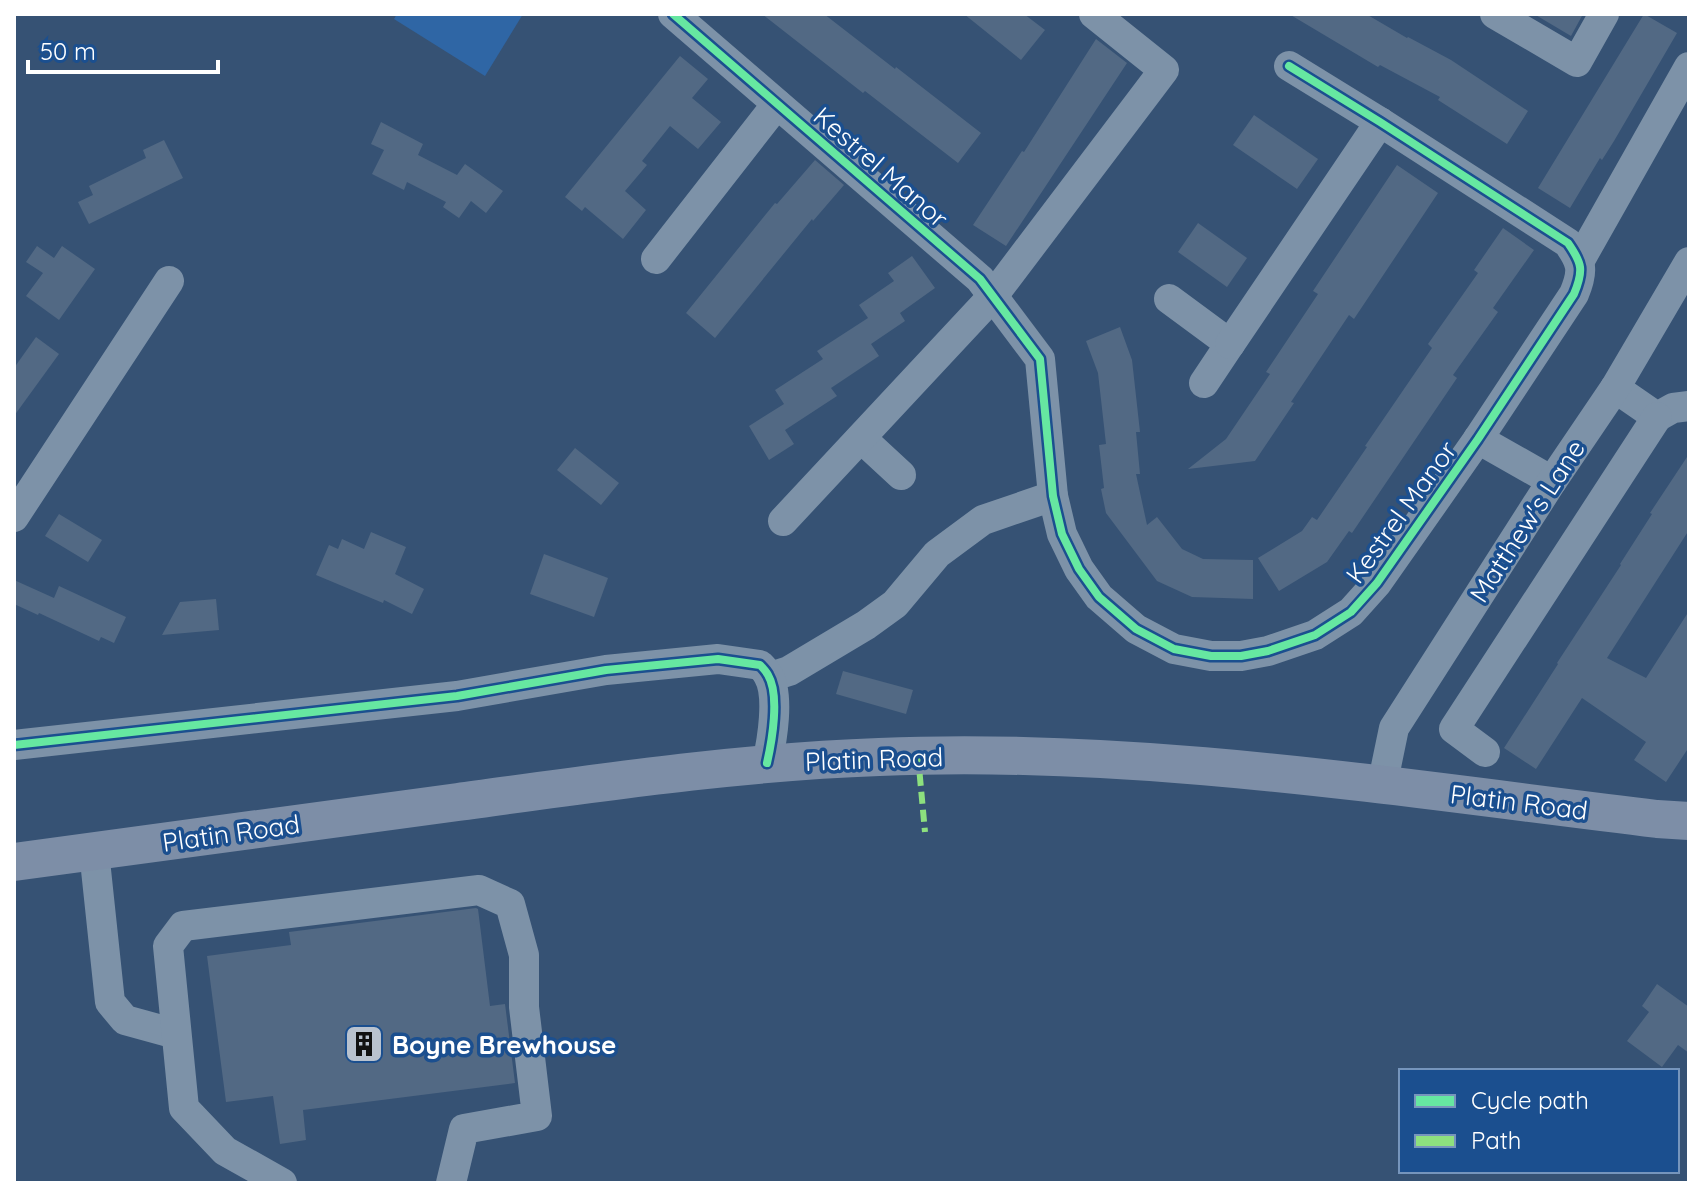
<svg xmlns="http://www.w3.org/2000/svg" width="1703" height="1197" viewBox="0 0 1703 1197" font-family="Quicksand,sans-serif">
	<rect width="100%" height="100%" fill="#365274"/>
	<polygon fill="#2f66a5" points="397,14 523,14 485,76 394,19"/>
	<g fill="#526984">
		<polygon points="762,14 824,14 895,69 896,67 981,133 958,163 865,91 863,93"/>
		<polygon points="964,14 1024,14 1045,30 1021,60"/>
		<polygon points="1289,14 1366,14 1407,38 1408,37 1451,60 1528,111 1507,144 1438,100 1440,97 1380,65 1378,67"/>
		<polygon points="1534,14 1583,14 1571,36"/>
		<polygon points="1644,14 1677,33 1614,141 1602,160 1600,158 1570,208 1538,188"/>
		<polygon points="1096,39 1127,63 1006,246 973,225 1022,151 1024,152"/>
		<polygon points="680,56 708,79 692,98 721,122 698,149 670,126 642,161 647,165 625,191 646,210 623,239 585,207 582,211 565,197"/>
		<polygon points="1254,115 1318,159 1297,189 1233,145"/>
		<polygon points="381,122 423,144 418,155 457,175 465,164 503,191 486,213 471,201 459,218 443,207 446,202 407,182 404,190 372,174 384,150 371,144"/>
		<polygon points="164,140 183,178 89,224 78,202 93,195 89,186 146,158 143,150"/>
		<polygon points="815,160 844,185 813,221 812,219 715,338 686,313 775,203 777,204"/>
		<polygon points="1397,165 1438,193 1354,319 1349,315 1291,402 1294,403 1255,461 1188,469 1226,439 1270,374 1266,372 1318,294 1313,291"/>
		<polygon points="1198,223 1247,258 1227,287 1178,252"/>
		<polygon points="1503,228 1534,250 1493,308 1498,312 1453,375 1457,378 1352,533 1349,531 1327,562 1279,591 1258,558 1302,531 1312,517 1317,520 1367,447 1365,446 1432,348 1428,344 1478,273 1474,270"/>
		<polygon points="37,246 54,258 62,246 95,269 59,320 26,296 43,273 26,262"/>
		<polygon points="912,256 935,288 900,313 905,321 871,344 879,356 831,388 837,396 785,430 794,444 769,460 749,426 784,404 775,390 823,359 817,351 868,318 859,305 894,281 888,273"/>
		<polygon points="1120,327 1132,360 1140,432 1136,432 1140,474 1136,474 1147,525 1157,517 1182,549 1203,559 1253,560 1253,599 1192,597 1157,581 1106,513 1101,489 1104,488 1099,445 1106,444 1098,373 1086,341"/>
		<polygon points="36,337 59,354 14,416 14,368"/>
		<polygon points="575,448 619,483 601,505 557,470"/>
		<polygon points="1689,454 1689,530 1607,658 1646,678 1689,611 1689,747 1666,782 1634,760 1646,742 1582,698 1536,769 1504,748 1558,664 1557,663 1621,565 1620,564 1652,514 1650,513"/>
		<polygon points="59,514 102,540 88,562 45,536"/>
		<polygon points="371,532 406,547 395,574 424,589 412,614 384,600 383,603 316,575 329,545 338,549 342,539 364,549"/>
		<polygon points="544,554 608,578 594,617 530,594"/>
		<polygon points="14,580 54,598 59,586 126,617 114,643 101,637 99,641 39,613 38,615 14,604"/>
		<polygon points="216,599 219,630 162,635 180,602"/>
		<polygon points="843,671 913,690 906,714 836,694"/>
		<polygon points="476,908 478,909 490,1006 505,1004 515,1083 303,1110 306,1140 280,1144 273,1096 226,1102 207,956 291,945 289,932"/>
		<polygon points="1657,984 1689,1007 1689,1053 1678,1045 1662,1067 1627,1041 1649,1012 1642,1006"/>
	</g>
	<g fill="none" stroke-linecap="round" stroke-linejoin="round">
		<g stroke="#7d92a8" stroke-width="30">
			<path d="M673,14L980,279L1040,359L1053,496L1062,534L1079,569L1099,597L1136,629L1174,649L1211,656H1241L1268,651L1315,635L1351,612L1377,583L1478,439L1574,294C1584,270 1582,263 1568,243L1380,122L1289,66"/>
			<polyline points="1495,14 1577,62 1604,14"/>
			<polyline points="656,259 777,104"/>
			<polyline points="1580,260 1689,67"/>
			<polyline points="1169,299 1230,344 1204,383"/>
			<polyline points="1230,344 1380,122"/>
			<polyline points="1615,388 1657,417 1673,408 1689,406"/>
			<polyline points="861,438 901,475"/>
			<polyline points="1478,439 1552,481"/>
			<polyline points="14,517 169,281"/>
			<polyline points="783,521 993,296 1164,70 1094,14"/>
			<polyline points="770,677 789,671 866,625 895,604 937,554 983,520 1053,496"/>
			<path d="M14,745L457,696L606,670L718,659L760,665C763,668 766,671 768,675C780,695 772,741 767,763"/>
			<polyline points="1485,752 1454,729 1657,417"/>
			<polyline points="1382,786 1394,728 1552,481 1615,388 1689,262"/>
			<polyline points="94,851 110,1002 125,1020 176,1034"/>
			<polyline points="282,1183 225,1151 184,1108 168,946 183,926 479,890 510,904 524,955 524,1007 537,1116 464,1129 451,1183"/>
		</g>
		<path stroke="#7d8ea7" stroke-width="38" d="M14,862C162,842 310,822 458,802C598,783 738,762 879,757C1139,746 1400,788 1657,819L1689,821"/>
		<polyline stroke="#8de07e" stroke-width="6" stroke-dasharray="12 6" stroke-linecap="butt" points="918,756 925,832"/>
		<defs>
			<g id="cycleway">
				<path d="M673,14L980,279L1040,359L1053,496L1062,534L1079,569L1099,597L1136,629L1174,649L1211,656H1241L1268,651L1315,635L1351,612L1377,583L1478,439L1574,294C1584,270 1582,263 1568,243L1380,122L1289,66"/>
				<path d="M14,745L457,696L606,670L718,659L760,665C763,668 766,671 768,675C780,695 772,741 767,763"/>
			</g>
		</defs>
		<use href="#cycleway" stroke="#1b4f8f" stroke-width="13"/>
		<use href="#cycleway" stroke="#66e7a1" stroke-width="8"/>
	</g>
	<defs>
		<symbol id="building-square" viewBox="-11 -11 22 22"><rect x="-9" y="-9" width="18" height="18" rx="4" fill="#b9c2ce" stroke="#1b4f8f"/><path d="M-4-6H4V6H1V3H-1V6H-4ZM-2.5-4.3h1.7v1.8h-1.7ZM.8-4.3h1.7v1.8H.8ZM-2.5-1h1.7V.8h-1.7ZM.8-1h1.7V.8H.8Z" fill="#111"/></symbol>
	</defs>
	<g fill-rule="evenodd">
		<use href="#building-square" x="342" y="1022" width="44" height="44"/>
	</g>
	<g text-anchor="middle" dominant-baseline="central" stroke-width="7" stroke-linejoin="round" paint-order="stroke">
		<g font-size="26" fill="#fff" stroke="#1b4f8f">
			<text transform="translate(881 167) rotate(41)">Kestrel Manor</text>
			<text transform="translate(1401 512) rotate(-54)">Kestrel Manor</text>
			<text transform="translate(1527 521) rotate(-57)">Matthew's Lane</text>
			<text transform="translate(874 759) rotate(-2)">Platin Road</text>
			<text transform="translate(1519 802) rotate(7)">Platin Road</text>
			<text transform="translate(231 833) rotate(-8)">Platin Road</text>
		</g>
		<g font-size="26" font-weight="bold" fill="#fff" stroke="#1b4f8f" text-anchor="start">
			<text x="392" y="1044">Boyne Brewhouse</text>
		</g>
	</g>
	<rect width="1703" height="1197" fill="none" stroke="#ffffff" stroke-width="32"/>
	<rect x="1399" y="1069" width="280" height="104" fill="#1b4f8f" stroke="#7695bc" stroke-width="2"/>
	<rect x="1415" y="1095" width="40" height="12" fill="#66e7a1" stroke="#7695bc" stroke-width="2"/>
	<text x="1471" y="1109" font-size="24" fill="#ffffff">Cycle path</text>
	<rect x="1415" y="1135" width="40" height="12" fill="#8de07e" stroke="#7695bc" stroke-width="2"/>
	<text x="1471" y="1149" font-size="24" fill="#ffffff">Path</text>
	<path d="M28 60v12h190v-12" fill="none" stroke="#ffffff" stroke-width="4"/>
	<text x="40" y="60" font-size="24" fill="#ffffff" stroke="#1b4f8f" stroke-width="6" paint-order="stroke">50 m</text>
</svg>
